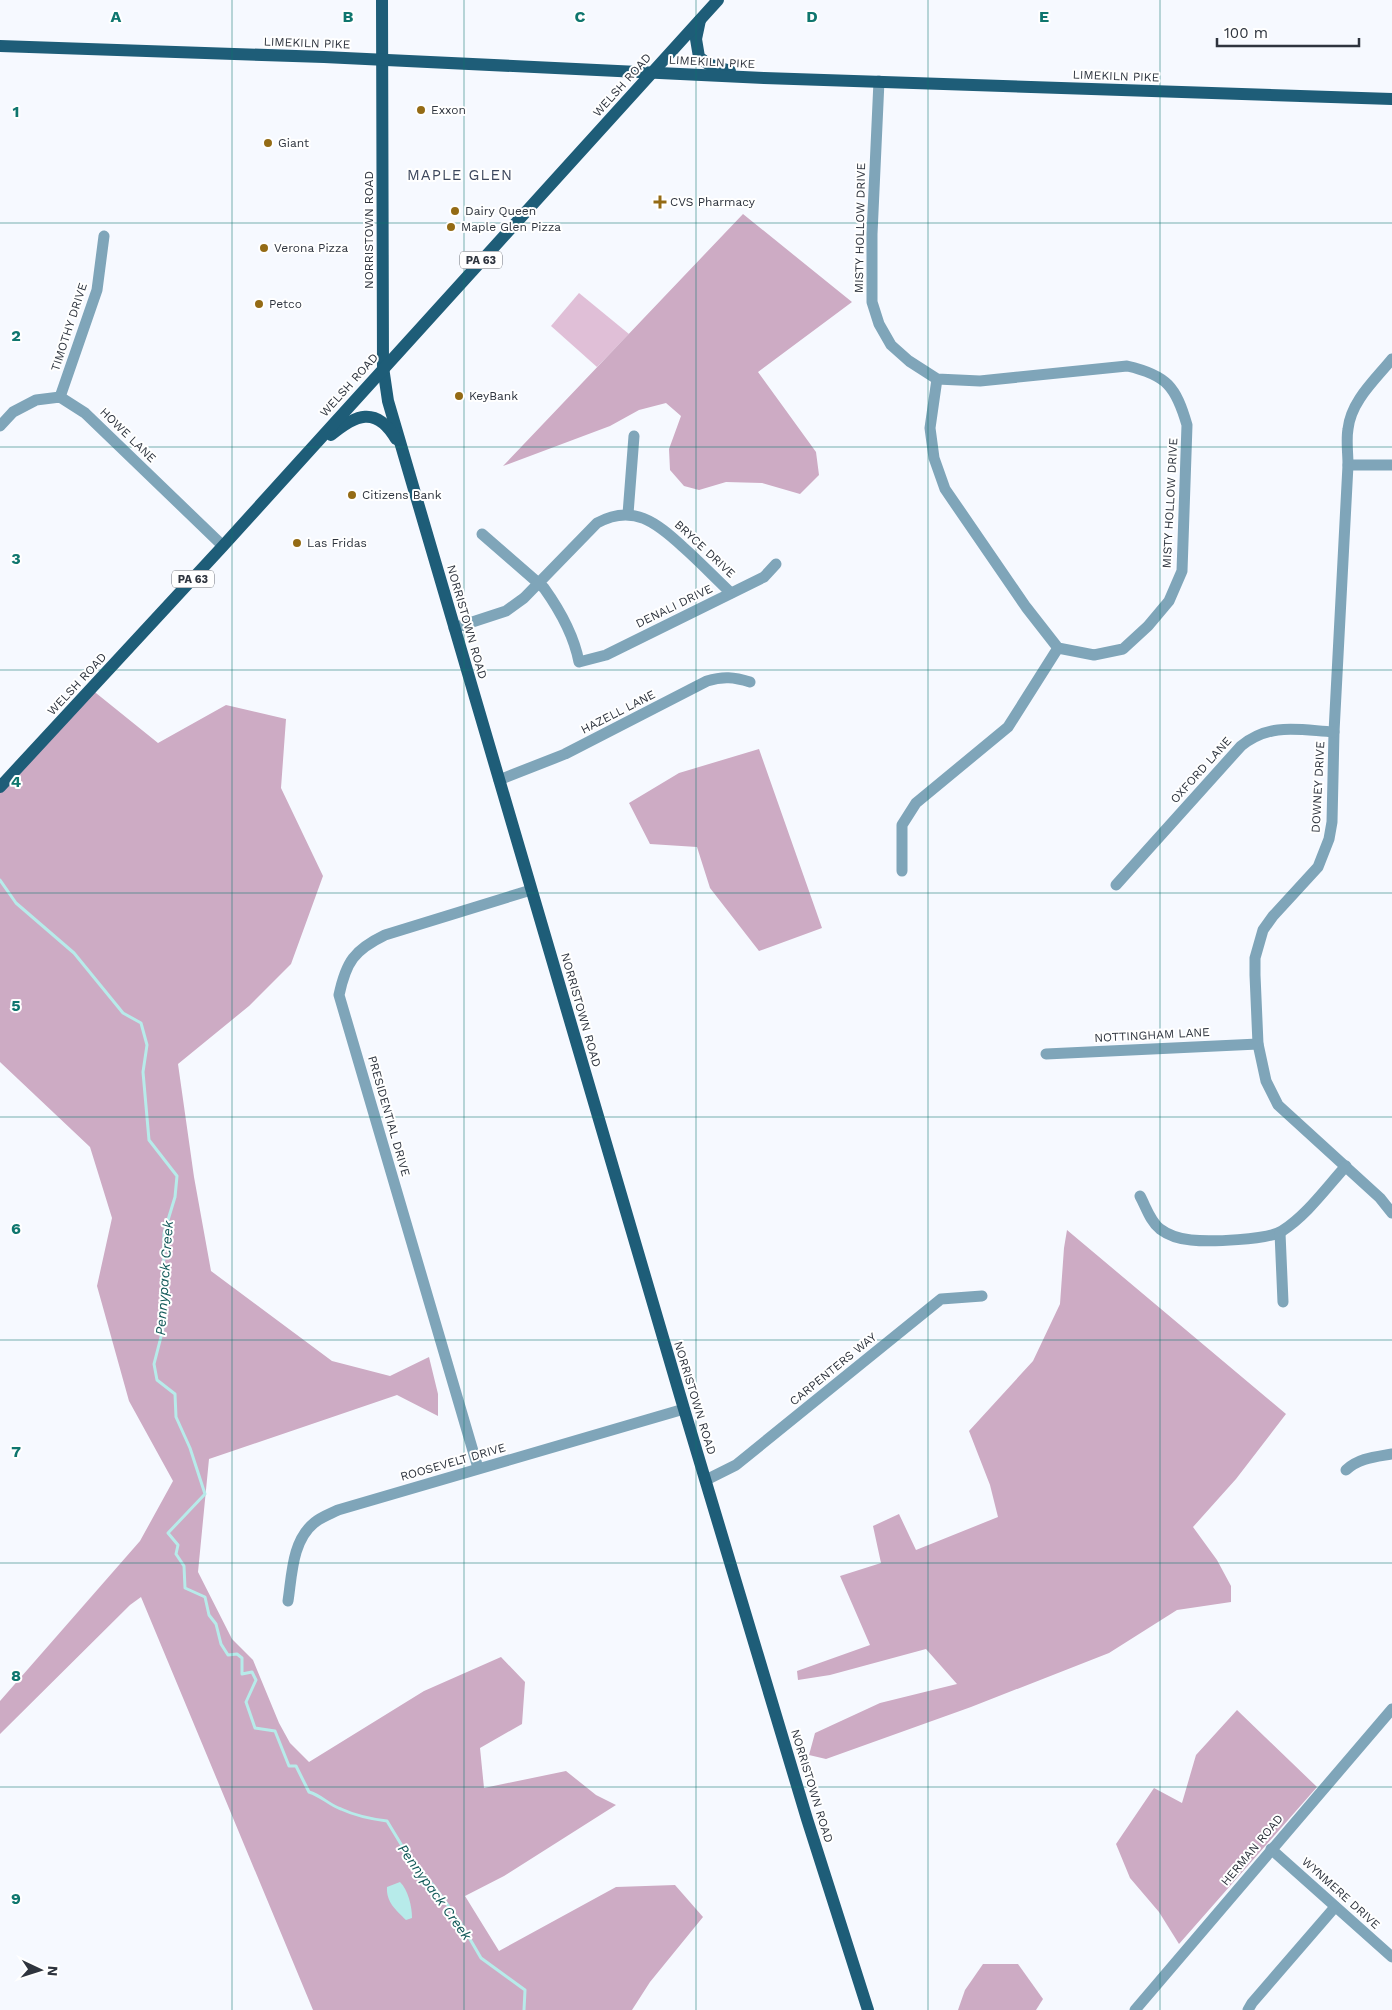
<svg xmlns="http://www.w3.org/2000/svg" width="1392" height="2010" viewBox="0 0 1392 2010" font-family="'Work Sans',sans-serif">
	<rect width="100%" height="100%" fill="#f6f9ff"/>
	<polygon fill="#e0bfd7" points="579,293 629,334 597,367 551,326"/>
	<g fill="#cdabc4">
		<polygon points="743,214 852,302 758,372 816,452 819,475 800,494 762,483 726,482 699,490 684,486 670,470 669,449 681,416 666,403 639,410 610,426 503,466"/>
		<polygon points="91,689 158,743 226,705 286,719 281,788 323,876 291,964 249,1006 178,1064 194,1177 211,1271 332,1361 390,1376 429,1357 438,1394 438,1416 397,1395 209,1459 198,1572 232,1639 253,1660 279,1723 290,1743 309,1762 424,1691 501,1657 525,1682 522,1724 480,1748 484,1788 566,1771 596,1795 616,1805 504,1876 465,1896 499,1951 616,1887 675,1885 703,1917 650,1982 632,2010 313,2010 141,1597 130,1605 0,1734 0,1701 140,1541 173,1481 129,1401 97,1286 112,1218 90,1147 0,1062 0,787"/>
		<polygon points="759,749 822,928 759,951 710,888 697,847 650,844 629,803 679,773"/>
		<polygon points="1067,1230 1286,1414 1236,1479 1193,1527 1217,1560 1231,1586 1231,1602 1177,1610 1109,1653 971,1707 826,1759 809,1755 815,1733 880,1703 957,1684 926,1649 830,1675 798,1680 797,1671 870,1645 840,1576 881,1563 873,1526 899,1514 916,1550 998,1517 990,1485 969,1431 1033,1361 1060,1304 1064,1248"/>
		<polygon points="1237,1710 1317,1787 1179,1944 1159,1912 1130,1878 1116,1844 1154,1788 1182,1803 1196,1755"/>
		<polygon points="983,1964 1018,1964 1043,1999 1036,2010 958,2010 965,1990"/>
	</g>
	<path fill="#b7ebea" d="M400,1882C408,1890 412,1906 412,1918L406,1920C396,1910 386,1902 387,1887Z"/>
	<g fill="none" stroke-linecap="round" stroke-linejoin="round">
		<path stroke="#b7ebea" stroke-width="3" d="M0,880L16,903L74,953L123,1013L141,1023L147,1045L143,1072L149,1140L177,1176L175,1197L164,1233L163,1329L154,1364L157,1380L175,1394L176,1417L190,1448L205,1494L168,1533L178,1545L176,1554L184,1566L185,1588L205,1597L209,1615L216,1624L221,1644L228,1655L237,1654L242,1658V1674L252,1672L256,1680L246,1702L255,1728L275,1731L289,1766H296L309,1792C322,1796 329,1805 341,1809C356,1816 371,1819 387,1821L413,1864L433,1885L460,1922L481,1958L525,1990L524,2010"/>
		<g stroke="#7fa5b9" stroke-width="11">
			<path d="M879,81L872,234V302L879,324L891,345L909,361L937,379L980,381L1127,366C1167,375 1176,387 1187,425L1182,571L1169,601L1148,626L1123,649L1094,655L1058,648L1026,607L945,489L934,458L930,428L937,379"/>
			<path d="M1392,359C1375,380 1351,401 1348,429C1346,440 1348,453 1348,465L1334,732L1332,822L1329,839L1318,867L1273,916L1263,930L1255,958V975L1258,1044L1266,1081L1278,1105L1380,1198L1392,1213"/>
			<polyline points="60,397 97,290 104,236"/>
			<polyline points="0,426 13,412 36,400 60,397 85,413 223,546"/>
			<polyline points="1348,465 1392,465"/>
			<polyline points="628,514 634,436"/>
			<path d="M482,534L544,588C559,609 574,636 579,662L606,655L764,577L776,564"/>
			<path d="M454,628L506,611L524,598L597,523C633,503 657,523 683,547C700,562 715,578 731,593"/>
			<path d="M499,780L565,754L707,681C723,676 734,677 750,682"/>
			<polyline points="902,871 902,825 916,803 1008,727 1058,648"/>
			<path d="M1116,885L1241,746C1271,722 1299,730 1334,732"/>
			<polyline points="1046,1054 1258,1044"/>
			<path d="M1140,1196C1146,1207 1150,1221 1160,1229C1168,1235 1180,1239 1191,1240C1209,1242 1268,1240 1282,1231C1307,1215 1326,1188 1346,1166"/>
			<polyline points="1280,1233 1283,1302"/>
			<path d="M478,1468L339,995C346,962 354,950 385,935L531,890"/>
			<path d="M1346,1470C1359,1458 1375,1457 1392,1454"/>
			<polyline points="706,1480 736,1465 941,1299 982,1296"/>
			<path d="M288,1601C292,1575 292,1541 314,1523C321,1517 330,1514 338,1510L684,1409"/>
			<polyline points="1271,1849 1392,1957"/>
			<polyline points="1135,2010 1392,1709"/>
			<polyline points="1248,2010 1252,2003 1335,1907"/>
		</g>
		<g stroke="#1e5d78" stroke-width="12">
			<polyline points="382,0 383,367 388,401 684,1409 807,1819 868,2010"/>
			<polyline points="700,20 696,39 699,57 708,64 730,71"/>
			<polyline points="0,46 324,57 764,78 1392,99"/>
			<path d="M331,435C355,415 376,405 396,439"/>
			<polyline points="0,787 223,546 718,0"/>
		</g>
	</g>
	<path fill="none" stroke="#0f766e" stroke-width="1" stroke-opacity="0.55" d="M232,0V2010M464,0V2010M696,0V2010M928,0V2010M1160,0V2010M0,223H1392M0,447H1392M0,670H1392M0,893H1392M0,1117H1392M0,1340H1392M0,1563H1392M0,1787H1392"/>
	<g fill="#946b15" stroke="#fff" stroke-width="2">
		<circle cx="421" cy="110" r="5"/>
		<circle cx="268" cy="143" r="5"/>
		<path d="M657.5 194.5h5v5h5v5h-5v5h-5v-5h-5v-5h5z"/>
		<circle cx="455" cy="211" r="5"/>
		<circle cx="451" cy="227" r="5"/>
		<circle cx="264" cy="248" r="5"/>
		<circle cx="259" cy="304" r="5"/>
		<circle cx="459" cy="396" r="5"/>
		<circle cx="352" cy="495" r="5"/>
		<circle cx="297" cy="543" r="5"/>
	</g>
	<g text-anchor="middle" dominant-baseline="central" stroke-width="4" stroke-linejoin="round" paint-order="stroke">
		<g fill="#fff" stroke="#6d7178" stroke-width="1">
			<rect x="460" y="251.5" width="42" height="17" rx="4"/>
			<rect x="172" y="570.5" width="42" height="17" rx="4"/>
		</g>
		<g font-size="11" font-weight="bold" fill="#2e343e">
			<text x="481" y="260">PA 63</text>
			<text x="193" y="579">PA 63</text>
		</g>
		<g font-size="12" fill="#2e343e" stroke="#fff">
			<text transform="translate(307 43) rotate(2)">LIMEKILN PIKE</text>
			<text transform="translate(712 62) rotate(3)">LIMEKILN PIKE</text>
			<text transform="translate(1116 76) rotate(2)">LIMEKILN PIKE</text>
			<text transform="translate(622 85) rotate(-48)">WELSH ROAD</text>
			<text transform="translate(860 228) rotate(-89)">MISTY HOLLOW DRIVE</text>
			<text transform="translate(369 230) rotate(-90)">NORRISTOWN ROAD</text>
			<text transform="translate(69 327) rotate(-72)">TIMOTHY DRIVE</text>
			<text transform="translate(349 385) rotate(-48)">WELSH ROAD</text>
			<text transform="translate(128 435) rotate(44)">HOWE LANE</text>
			<text transform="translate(1170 503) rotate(-87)">MISTY HOLLOW DRIVE</text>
			<text transform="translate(705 549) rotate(43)">BRYCE DRIVE</text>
			<text transform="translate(674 606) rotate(-26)">DENALI DRIVE</text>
			<text transform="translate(467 622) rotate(74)">NORRISTOWN ROAD</text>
			<text transform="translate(77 684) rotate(-47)">WELSH ROAD</text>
			<text transform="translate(618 712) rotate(-27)">HAZELL LANE</text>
			<text transform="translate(1201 770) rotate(-48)">OXFORD LANE</text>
			<text transform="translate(1318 787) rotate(-87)">DOWNEY DRIVE</text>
			<text transform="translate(581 1010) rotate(74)">NORRISTOWN ROAD</text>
			<text transform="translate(1152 1035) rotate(-3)">NOTTINGHAM LANE</text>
			<text transform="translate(389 1116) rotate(74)">PRESIDENTIAL DRIVE</text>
			<text transform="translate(833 1369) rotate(-39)">CARPENTERS WAY</text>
			<text transform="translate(695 1398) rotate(73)">NORRISTOWN ROAD</text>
			<text transform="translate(453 1462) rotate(-16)">ROOSEVELT DRIVE</text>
			<text transform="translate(812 1786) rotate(73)">NORRISTOWN ROAD</text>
			<text transform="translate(1252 1850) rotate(-50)">HERMAN ROAD</text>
			<text transform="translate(1341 1893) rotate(42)">WYNMERE DRIVE</text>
		</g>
		<g font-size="12" fill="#2e343e" stroke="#fff" text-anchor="start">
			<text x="431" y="110">Exxon</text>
			<text x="278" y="143">Giant</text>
			<text x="670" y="202">CVS Pharmacy</text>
			<text x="465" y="211">Dairy Queen</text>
			<text x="461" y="227">Maple Glen Pizza</text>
			<text x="274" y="248">Verona Pizza</text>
			<text x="269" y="304">Petco</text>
			<text x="469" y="396">KeyBank</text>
			<text x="362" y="495">Citizens Bank</text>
			<text x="307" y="543">Las Fridas</text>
		</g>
		<g font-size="14" font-style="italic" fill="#125959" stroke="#fff">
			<text transform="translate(164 1278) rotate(-86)">Pennypack Creek</text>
			<text transform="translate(435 1892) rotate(54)">Pennypack Creek</text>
		</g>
		<g font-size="15" letter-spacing="1" fill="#3d485e" stroke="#fff">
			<text x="460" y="175">MAPLE GLEN</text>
		</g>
	</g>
	<g font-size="16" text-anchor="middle" font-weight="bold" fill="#0f766e" stroke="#fff" stroke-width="4" stroke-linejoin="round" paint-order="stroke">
		<text x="116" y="22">A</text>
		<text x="348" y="22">B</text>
		<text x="580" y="22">C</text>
		<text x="812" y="22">D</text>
		<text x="1044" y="22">E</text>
		<text x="16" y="117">1</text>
		<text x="16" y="341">2</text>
		<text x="16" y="564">3</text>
		<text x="16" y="787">4</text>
		<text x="16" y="1011">5</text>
		<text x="16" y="1234">6</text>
		<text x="16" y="1457">7</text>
		<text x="16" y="1681">8</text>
		<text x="16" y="1904">9</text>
	</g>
	<g transform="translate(40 1970) rotate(94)" stroke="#ffffff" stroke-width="4" paint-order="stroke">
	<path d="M0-4L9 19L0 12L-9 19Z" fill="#2e343e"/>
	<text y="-8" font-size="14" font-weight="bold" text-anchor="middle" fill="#2e343e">N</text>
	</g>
	<path d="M1217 38v8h142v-8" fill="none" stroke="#2e343e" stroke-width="2.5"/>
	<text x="1224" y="38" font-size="15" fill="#2e343e" stroke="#ffffff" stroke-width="4" paint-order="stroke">100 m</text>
</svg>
